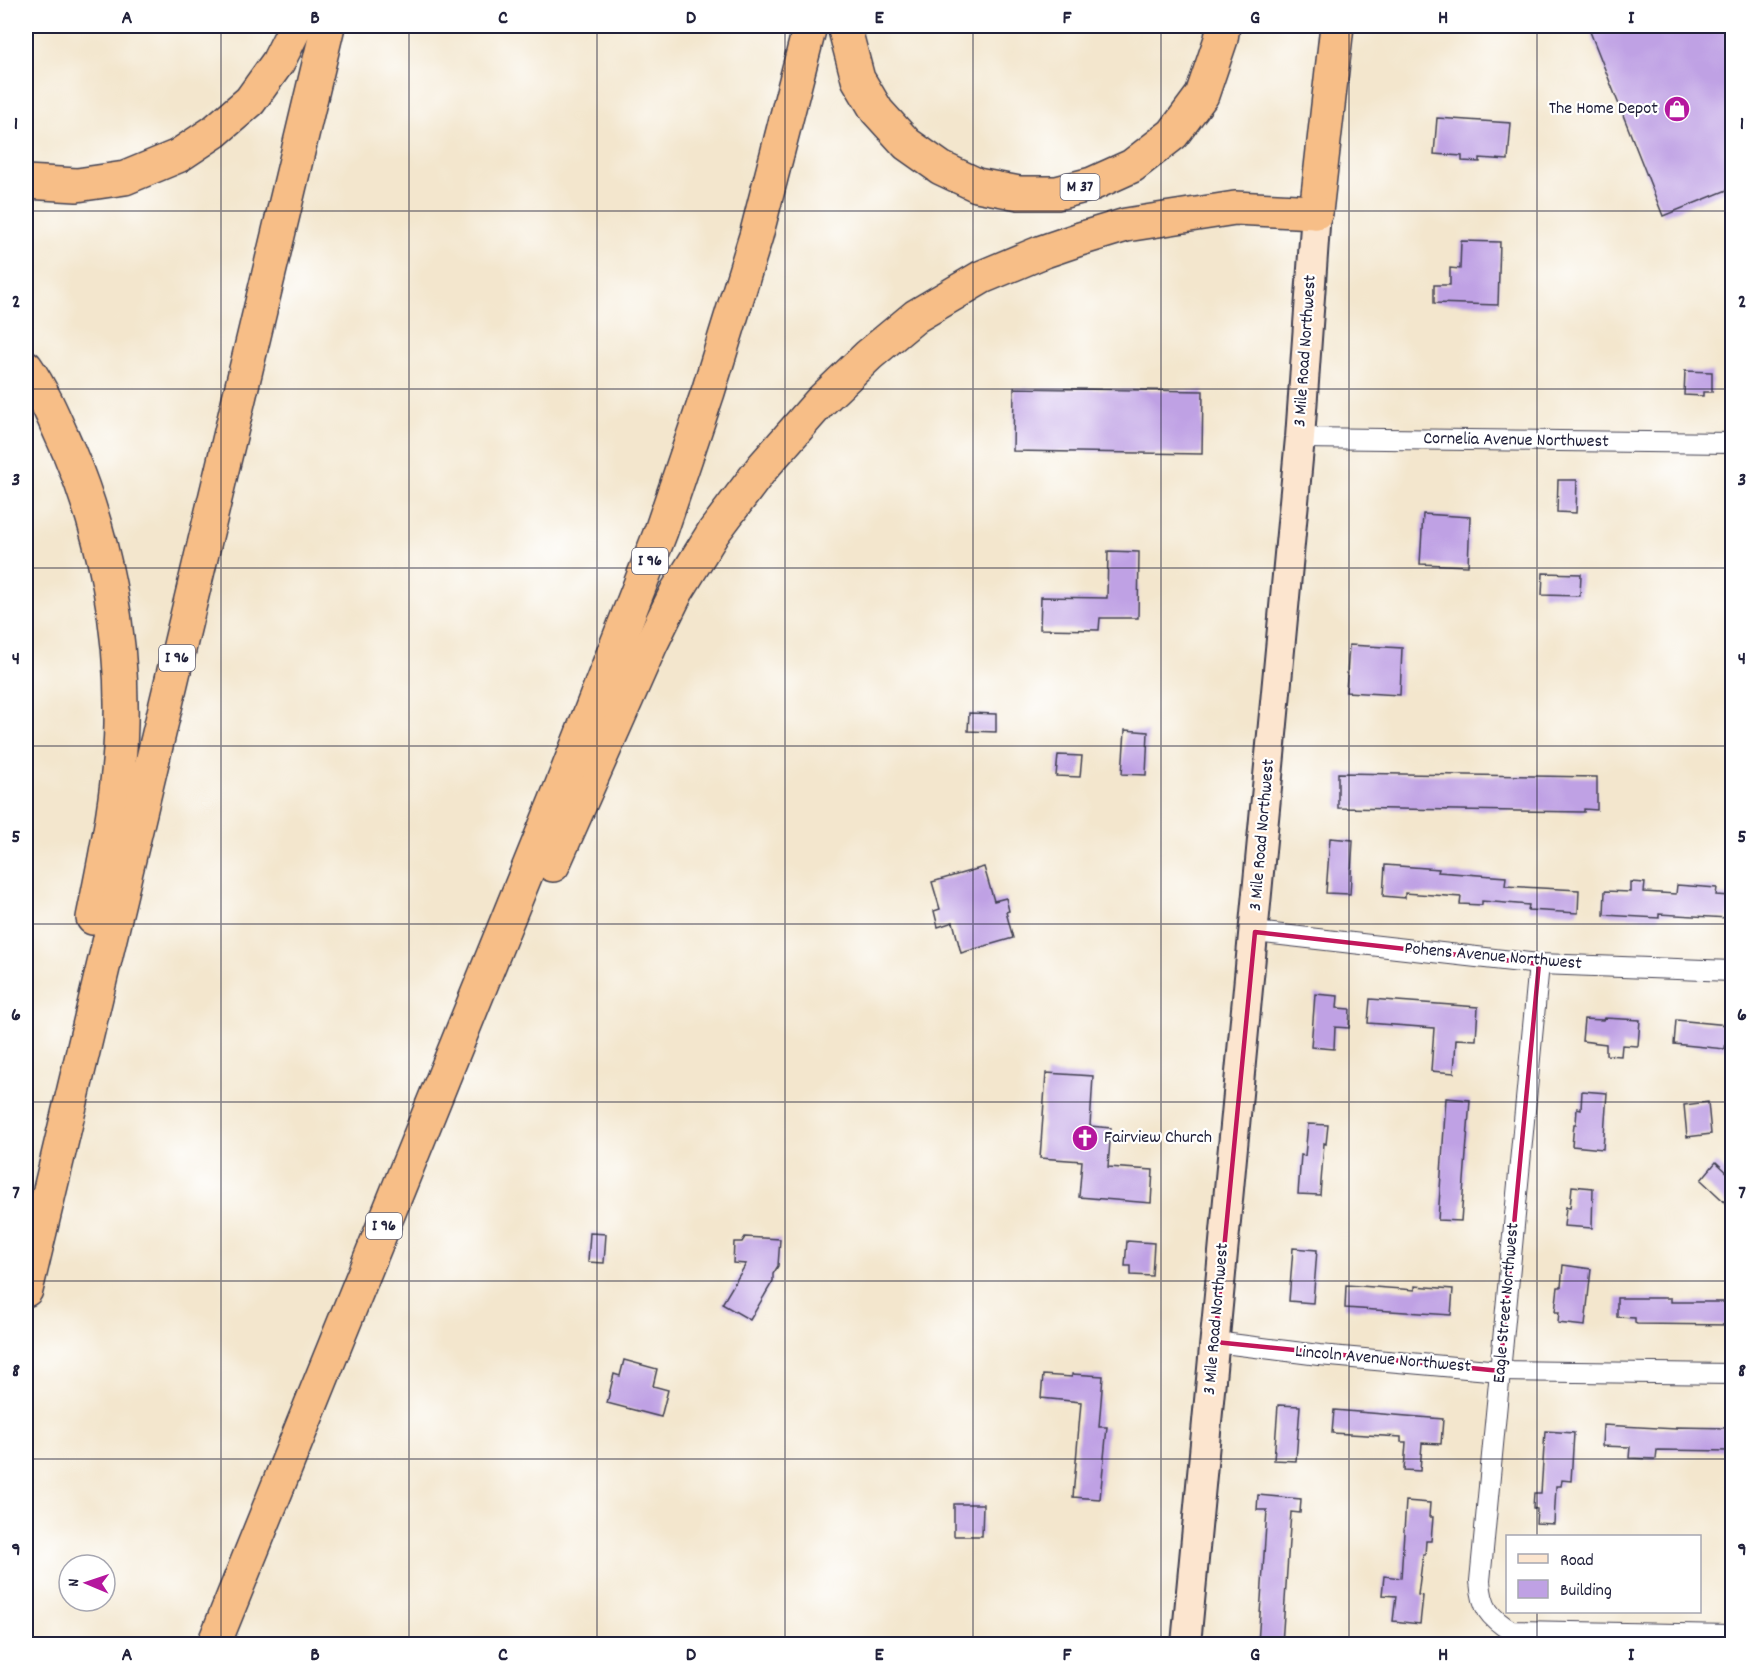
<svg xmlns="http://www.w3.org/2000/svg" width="1758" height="1670" viewBox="0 0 1758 1670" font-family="Dekko,sans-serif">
	<rect width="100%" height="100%" fill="#fff"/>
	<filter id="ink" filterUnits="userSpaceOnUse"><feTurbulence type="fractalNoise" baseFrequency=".0167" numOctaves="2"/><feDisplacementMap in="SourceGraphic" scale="12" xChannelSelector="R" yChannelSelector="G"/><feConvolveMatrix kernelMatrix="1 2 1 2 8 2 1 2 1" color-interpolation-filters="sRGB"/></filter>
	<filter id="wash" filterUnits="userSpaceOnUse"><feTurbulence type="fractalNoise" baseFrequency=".008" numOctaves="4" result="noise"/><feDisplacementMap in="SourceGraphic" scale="24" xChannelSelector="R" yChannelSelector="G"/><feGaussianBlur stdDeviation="1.35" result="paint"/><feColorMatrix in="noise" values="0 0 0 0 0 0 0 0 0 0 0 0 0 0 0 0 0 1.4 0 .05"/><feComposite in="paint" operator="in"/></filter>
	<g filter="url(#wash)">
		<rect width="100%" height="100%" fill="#f3e6cd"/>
		<g id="blocks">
			<g fill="#bfa1e4">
				<polygon points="1599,26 1732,26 1732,188 1663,216 1589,29"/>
				<polygon points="1437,118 1511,123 1508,160 1480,158 1480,162 1462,161 1462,156 1434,154"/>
				<polygon points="1461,241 1500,242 1498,305 1434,303 1434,285 1450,285 1450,268 1460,269"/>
				<polygon points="1685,371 1712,372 1712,392 1703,392 1703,396 1684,395"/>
				<polygon points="1014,388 1203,391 1202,454 1013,451"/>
				<polygon points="1558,480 1577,480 1576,513 1557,512"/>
				<polygon points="1423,514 1470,517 1468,566 1420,564"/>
				<polygon points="1108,551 1139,552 1138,618 1100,618 1099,630 1040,629 1041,597 1107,598"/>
				<polygon points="1543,573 1581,574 1580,596 1542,595"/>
				<polygon points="1349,645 1402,648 1400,695 1346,692"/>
				<polygon points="969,713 996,714 996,732 968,731"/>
				<polygon points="1125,730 1148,732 1146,775 1122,774"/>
				<polygon points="1058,755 1082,756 1080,777 1056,776"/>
				<polygon points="1338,773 1597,777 1597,810 1584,809 1584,812 1338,808"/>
				<polygon points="1330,838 1353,840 1350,894 1326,893"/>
				<polygon points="1385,865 1439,869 1438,872 1506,877 1505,886 1579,890 1578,913 1528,910 1529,905 1482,901 1482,905 1460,904 1461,897 1405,893 1405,898 1383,896"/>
				<polygon points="984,867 994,901 1006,898 1009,911 1006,912 1013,938 961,953 953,922 938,927 934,911 940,909 932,882"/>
				<polygon points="1630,882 1645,883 1644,892 1676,894 1677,885 1717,888 1716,895 1730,896 1728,918 1659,914 1659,918 1604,915 1605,891 1630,892"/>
				<polygon points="1315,994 1338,996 1337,1008 1350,1009 1349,1028 1335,1027 1334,1049 1311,1047"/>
				<polygon points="1370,999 1478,1007 1476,1040 1456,1039 1454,1073 1431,1071 1434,1028 1368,1023"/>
				<polygon points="1604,1018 1640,1020 1638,1046 1622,1045 1621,1056 1606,1055 1606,1044 1582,1041 1584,1019 1603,1020"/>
				<polygon points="1676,1020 1728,1025 1725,1049 1674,1044"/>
				<polygon points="1046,1073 1093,1076 1090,1126 1111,1128 1108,1167 1153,1170 1151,1203 1079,1197 1082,1161 1040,1158"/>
				<polygon points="1582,1091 1607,1093 1603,1149 1572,1146 1574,1124 1576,1124 1577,1108 1581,1109"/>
				<polygon points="1446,1098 1470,1100 1461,1221 1438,1220"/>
				<polygon points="1708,1102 1711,1134 1687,1137 1684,1105"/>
				<polygon points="1308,1124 1328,1125 1326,1144 1324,1143 1320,1195 1298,1194 1301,1155 1305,1156"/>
				<polygon points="1716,1162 1732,1177 1732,1209 1701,1180"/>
				<polygon points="1572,1186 1593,1188 1592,1228 1564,1226 1566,1207 1570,1208"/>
				<polygon points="590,1233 606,1234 604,1263 588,1262"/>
				<polygon points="745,1237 780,1239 778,1266 773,1274 773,1281 750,1320 722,1304 746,1264 733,1263 734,1242 742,1242"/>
				<polygon points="1127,1241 1154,1243 1152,1276 1131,1275 1131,1266 1125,1266"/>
				<polygon points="1293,1248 1317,1250 1313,1303 1289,1301"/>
				<polygon points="1563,1265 1591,1269 1585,1326 1558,1323 1559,1312 1555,1312 1558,1287 1561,1287"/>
				<polygon points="1346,1285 1415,1290 1415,1286 1453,1289 1451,1315 1345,1308"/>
				<polygon points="1617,1298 1671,1298 1671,1302 1732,1302 1732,1325 1637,1324 1635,1323 1635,1318 1617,1317"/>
				<polygon points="624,1360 657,1369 653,1386 668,1390 661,1417 607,1403 614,1374 620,1376"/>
				<polygon points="1072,1374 1103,1376 1099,1427 1107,1427 1100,1499 1073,1497 1081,1402 1041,1398 1043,1375 1072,1377"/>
				<polygon points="1278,1405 1300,1406 1296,1461 1274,1460"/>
				<polygon points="1334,1410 1443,1419 1441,1444 1422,1443 1420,1471 1404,1470 1406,1442 1401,1442 1401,1437 1332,1433"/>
				<polygon points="1603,1425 1676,1429 1676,1427 1731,1428 1731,1451 1657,1450 1656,1459 1629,1458 1630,1447 1602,1446"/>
				<polygon points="1545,1431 1574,1433 1571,1481 1562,1480 1561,1486 1556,1486 1554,1524 1536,1523 1537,1509 1533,1508 1534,1493 1541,1493"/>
				<polygon points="1258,1495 1301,1499 1300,1513 1291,1512 1282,1644 1258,1644 1267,1510 1257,1510"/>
				<polygon points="1406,1501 1430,1503 1429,1517 1433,1517 1431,1541 1426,1541 1425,1555 1423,1555 1418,1595 1423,1596 1420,1624 1393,1621 1396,1596 1382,1595 1384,1576 1401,1578"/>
				<polygon points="954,1504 983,1504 982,1536 954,1536"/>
			</g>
		</g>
	</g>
	<g filter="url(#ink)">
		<use href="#blocks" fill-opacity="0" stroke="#413f51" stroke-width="1.5"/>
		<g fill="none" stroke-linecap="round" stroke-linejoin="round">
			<defs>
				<g id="minor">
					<polyline points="1300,438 1732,443"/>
					<polyline points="1255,932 1539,964 1732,971"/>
					<path d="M1539,964L1480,1581C1482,1608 1489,1617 1511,1631L1732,1635"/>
					<polyline points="1215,1342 1319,1355 1500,1371 1732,1374"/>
				</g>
				<polyline id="secondary" points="1186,1644 1300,438 1316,212"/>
				<polyline id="trunk" points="1316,212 1337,26"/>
				<g id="motorway">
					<polyline points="844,26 858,79 877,111 907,144 941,168 977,185 1019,193 1057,193 1092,184 1132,166 1173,134 1202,95 1221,39 1223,26"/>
					<polyline points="26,182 77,185 125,178 178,156 214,132 250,101 278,62 296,26"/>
					<path d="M26,367C44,393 56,423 69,452C105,537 123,632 121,724C120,790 106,854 93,918"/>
					<polyline points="553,865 651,644 677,591 713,533 762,468 820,402 869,355 916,316 982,277 1042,252 1080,239 1126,225 1235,208 1316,212"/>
					<polyline points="26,1290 328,26"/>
					<polyline points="214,1644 560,790 661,531 708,392 756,236 810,26"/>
				</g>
			</defs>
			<use href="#minor" stroke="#413f51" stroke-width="22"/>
			<use href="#secondary" stroke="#413f51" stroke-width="32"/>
			<use href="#trunk" stroke="#413f51" stroke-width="36"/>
			<use href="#motorway" stroke="#413f51" stroke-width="36"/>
			<use href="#minor" stroke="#fff" stroke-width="20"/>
			<use href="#secondary" stroke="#fce5cf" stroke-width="28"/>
			<use href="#trunk" stroke="#f7be87" stroke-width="33"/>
			<use href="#motorway" stroke="#f7be87" stroke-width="33"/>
		</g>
	</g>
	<path fill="none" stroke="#c2185b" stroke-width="4.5" stroke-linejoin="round" d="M1255,932L1539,964L1500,1371L1215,1342Z"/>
	<path fill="none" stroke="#22223b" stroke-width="1.5" stroke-opacity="0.55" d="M221,26V1644M409,26V1644M597,26V1644M785,26V1644M973,26V1644M1161,26V1644M1349,26V1644M1537,26V1536M26,211H1732M26,389H1732M26,568H1732M26,746H1732M26,924H1732M26,1102H1732M26,1281H1732M26,1459H1732M1537,1612V1644"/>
	<defs>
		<symbol id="shop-disc" viewBox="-11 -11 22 22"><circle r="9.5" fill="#b5179e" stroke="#fff"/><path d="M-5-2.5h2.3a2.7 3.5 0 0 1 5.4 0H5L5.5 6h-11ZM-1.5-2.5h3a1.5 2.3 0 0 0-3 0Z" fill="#fff"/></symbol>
		<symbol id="church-disc" viewBox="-11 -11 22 22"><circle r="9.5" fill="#b5179e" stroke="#fff"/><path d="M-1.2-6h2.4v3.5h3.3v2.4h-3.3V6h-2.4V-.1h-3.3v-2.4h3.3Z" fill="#fff"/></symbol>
	</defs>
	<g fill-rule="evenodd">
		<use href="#shop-disc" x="1662" y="94" width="30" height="30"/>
		<use href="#church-disc" x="1070" y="1123" width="30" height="30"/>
	</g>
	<g text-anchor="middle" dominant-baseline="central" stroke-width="4.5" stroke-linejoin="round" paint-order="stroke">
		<g fill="#fff" stroke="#646476" stroke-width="1.5">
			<rect x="1060.5" y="174" width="39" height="26" rx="4.5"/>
			<rect x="632" y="548" width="36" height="26" rx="4.5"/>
			<rect x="159" y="645" width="36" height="26" rx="4.5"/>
			<rect x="366" y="1213" width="36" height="26" rx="4.5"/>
		</g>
		<g font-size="16" font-weight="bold" fill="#22223b">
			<text x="1080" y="187">M 37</text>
			<text x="650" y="561">I 96</text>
			<text x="177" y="658">I 96</text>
			<text x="384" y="1226">I 96</text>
		</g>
		<g font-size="18" fill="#22223b" stroke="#fff" text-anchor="end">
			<text x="1658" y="109">The Home Depot</text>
			<text x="1104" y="1138" text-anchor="start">Fairview Church</text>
		</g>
		<g font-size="18" fill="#22223b" stroke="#fff">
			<text transform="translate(1306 351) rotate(-86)">3 Mile Road Northwest</text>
			<text transform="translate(1516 441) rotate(1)">Cornelia Avenue Northwest</text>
			<text transform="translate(1263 835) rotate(-85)">3 Mile Road Northwest</text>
			<text transform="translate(1493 957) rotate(5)">Pohens Avenue Northwest</text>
			<text transform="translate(1507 1303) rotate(-85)">Eagle Street Northwest</text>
			<text transform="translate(1217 1319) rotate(-85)">3 Mile Road Northwest</text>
			<text transform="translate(1383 1360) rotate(5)">Lincoln Avenue Northwest</text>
		</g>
	</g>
	<rect width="1758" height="1670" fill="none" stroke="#fff" stroke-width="66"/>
	<rect x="1506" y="1535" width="195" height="78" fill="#ffffff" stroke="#a7a7b1" stroke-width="1.5"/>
	<rect x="1518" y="1554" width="30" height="9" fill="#fce5cf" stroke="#a7a7b1" stroke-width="1.5"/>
	<text x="1560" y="1565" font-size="18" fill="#22223b">Road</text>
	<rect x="1518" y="1580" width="30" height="18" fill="#bfa1e4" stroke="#a7a7b1" stroke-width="1.5"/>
	<text x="1560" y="1595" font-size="18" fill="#22223b">Building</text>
	<g transform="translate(87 1583) rotate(272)"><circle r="28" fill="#ffffff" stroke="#a7a7b1" stroke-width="1.5"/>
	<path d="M0-4.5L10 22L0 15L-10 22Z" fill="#b5179e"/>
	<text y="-9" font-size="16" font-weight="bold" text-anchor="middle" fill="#22223b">N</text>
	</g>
	<rect x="33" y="33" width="1692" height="1604" fill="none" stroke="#22223b" stroke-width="2"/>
	<g font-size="20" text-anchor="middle" font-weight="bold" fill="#22223b">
		<text x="127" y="23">A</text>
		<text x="315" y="23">B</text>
		<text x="503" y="23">C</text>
		<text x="691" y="23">D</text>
		<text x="879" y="23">E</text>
		<text x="1067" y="23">F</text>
		<text x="1255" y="23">G</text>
		<text x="1443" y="23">H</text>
		<text x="1631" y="23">I</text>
		<text x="16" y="129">1</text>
		<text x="1742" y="129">1</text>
		<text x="16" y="307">2</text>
		<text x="1742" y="307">2</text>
		<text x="16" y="485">3</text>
		<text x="1742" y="485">3</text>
		<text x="16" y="664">4</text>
		<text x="1742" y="664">4</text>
		<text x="16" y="842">5</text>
		<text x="1742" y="842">5</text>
		<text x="16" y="1020">6</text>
		<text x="1742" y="1020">6</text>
		<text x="16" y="1198">7</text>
		<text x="1742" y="1198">7</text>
		<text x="16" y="1376">8</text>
		<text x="1742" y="1376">8</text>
		<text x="16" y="1555">9</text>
		<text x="1742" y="1555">9</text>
		<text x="127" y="1660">A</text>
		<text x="315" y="1660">B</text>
		<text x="503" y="1660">C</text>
		<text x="691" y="1660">D</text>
		<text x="879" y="1660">E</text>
		<text x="1067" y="1660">F</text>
		<text x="1255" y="1660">G</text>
		<text x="1443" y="1660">H</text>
		<text x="1631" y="1660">I</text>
	</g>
</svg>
